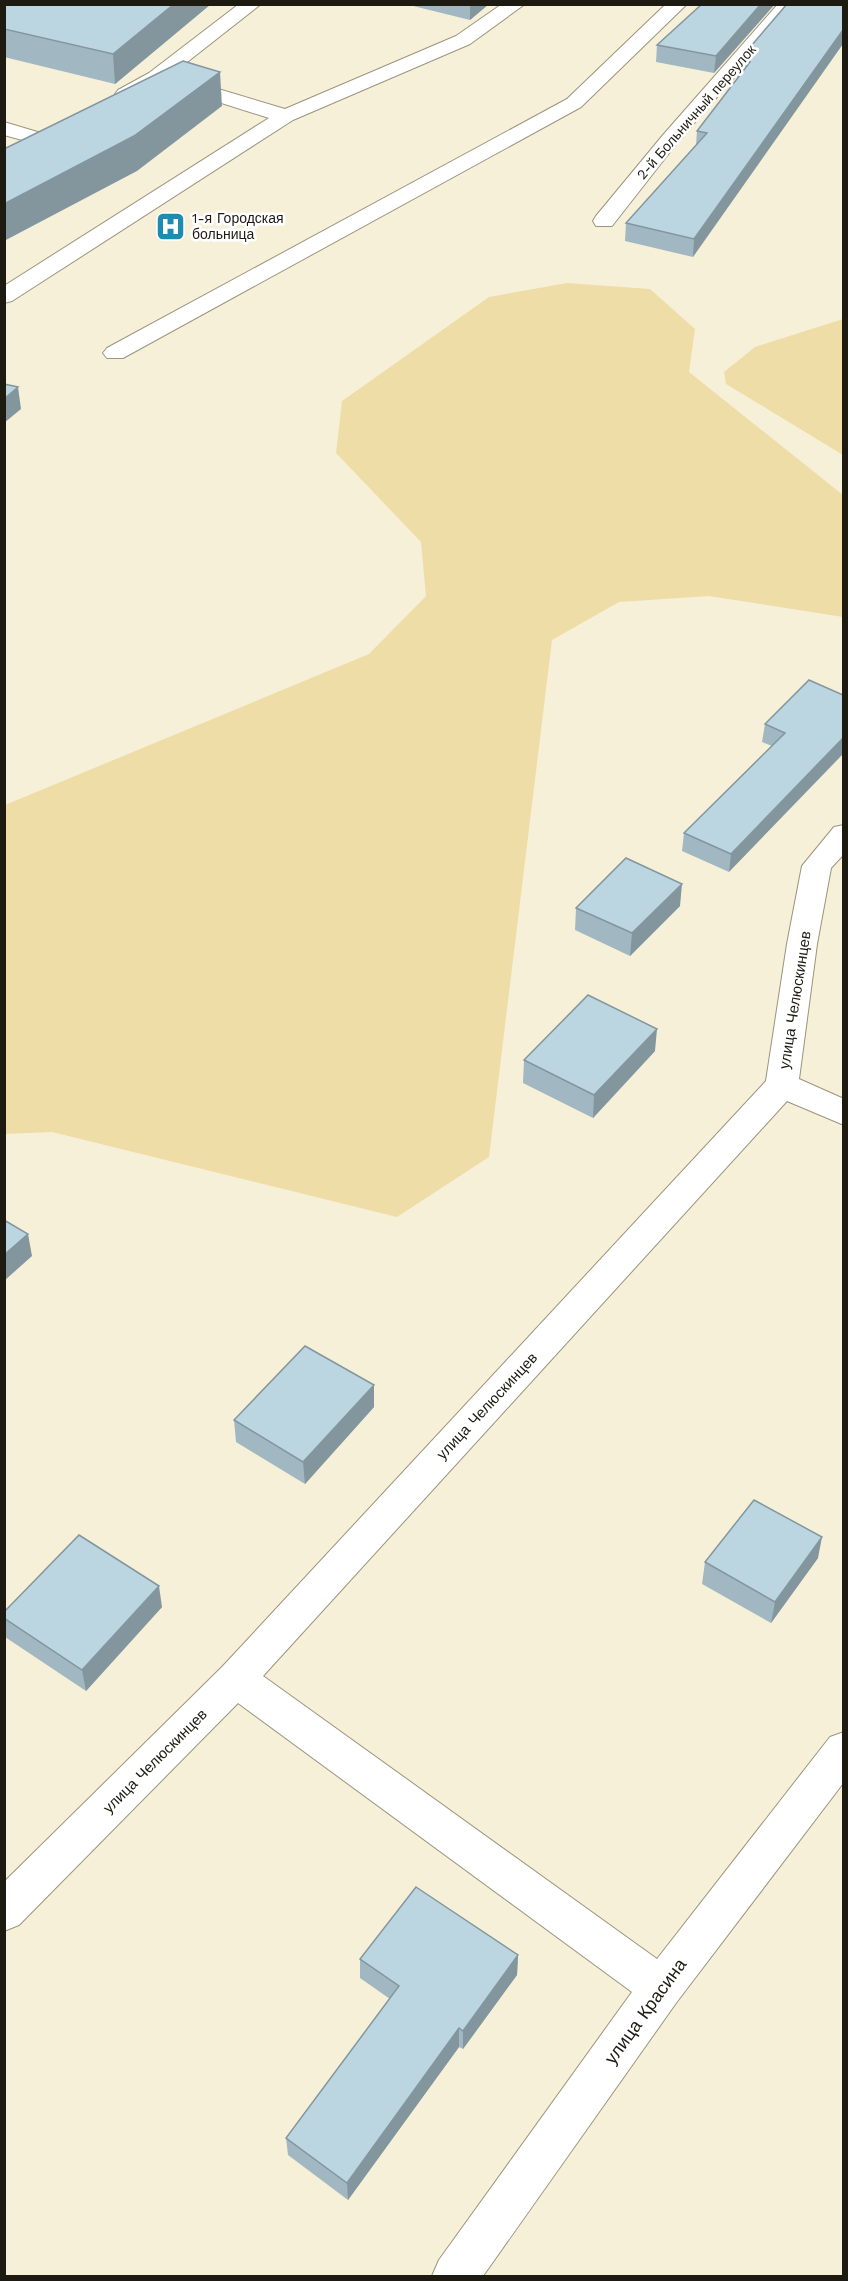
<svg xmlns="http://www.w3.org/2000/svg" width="848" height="2281" viewBox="0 0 848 2281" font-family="'Work Sans',sans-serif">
	<rect width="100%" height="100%" fill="#f7f0d8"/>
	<g fill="#eedda6">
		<polygon points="567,283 650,289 695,329 689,372 843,495 843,617 709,596 619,602 552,640 489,1157 397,1217 52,1132 5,1134 5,805 369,654 426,596 421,542 336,453 342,401 489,297"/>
		<polygon points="843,319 844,319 843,455 726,384 724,372 755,347"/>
	</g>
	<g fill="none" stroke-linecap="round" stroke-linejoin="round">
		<defs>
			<g id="lane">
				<polygon points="239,4 261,4 163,81 132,98 118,98 115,94 118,90 149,73"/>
				<polygon points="502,4 525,4 470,44 293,120 12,301 4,303 4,286 269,118 171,87 168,83 171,79 185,79 285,109 456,36"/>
				<polygon points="666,4 687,4 581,107 123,358 107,358 103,353 107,348 567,99"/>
			</g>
			<g id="street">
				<polygon points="778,4 798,4 677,143 612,226 596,226 593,221 596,216 663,135"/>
				<polygon points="4,122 51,136 55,140 51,144 44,146 4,135"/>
				<polygon points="844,825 844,854 831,868 817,944 799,1079 844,1099 844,1125 787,1101 263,1676 657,1959 830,1737 844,1732 844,1782 676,2003 483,2276 432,2276 439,2260 632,1992 238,1703 19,1925 4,1931 4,1882 222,1667 766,1081 787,944 802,866 834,827"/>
			</g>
		</defs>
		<use href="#lane" stroke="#9b947e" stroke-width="2"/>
		<use href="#street" stroke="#9b947e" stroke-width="2"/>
		<use href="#lane" fill="#fff" fill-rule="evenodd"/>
		<use href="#street" fill="#fff" fill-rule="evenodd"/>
	</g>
	<g fill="#a1b8c2">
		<polygon points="4,4 211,4 115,84 4,57"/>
		<polygon points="405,4 489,4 470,20"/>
		<polygon points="775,4 714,73 656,62 657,45"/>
		<polygon points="787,4 693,257 625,241 626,223 696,145 697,131 738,78 737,77 739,60"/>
		<polygon points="809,680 729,872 682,851 684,833 772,746 762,742 765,724"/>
		<polygon points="680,906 630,956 575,930 576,908"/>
		<polygon points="655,1051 593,1118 523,1083 524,1060"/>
		<polygon points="374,1407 305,1484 236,1442 234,1420"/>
		<polygon points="818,1558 771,1623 702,1584 705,1562"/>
		<polygon points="162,1607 86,1691 5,1637 4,1633 4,1612"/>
		<polygon points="518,1955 517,1975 463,2049 459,2047 348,2200 288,2155 286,2138 390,1999 360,1978 360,1959"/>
	</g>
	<g fill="#83969e">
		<polygon points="174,4 211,4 115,84 113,54"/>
		<polygon points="470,4 489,4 470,20"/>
		<polygon points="761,4 775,4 714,73 716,56"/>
		<polygon points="843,30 843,44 693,257 694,239"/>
		<polygon points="220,72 222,106 137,171 4,241 4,204"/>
		<polygon points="18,387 21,409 4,423 4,399"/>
		<polygon points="843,738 843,754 729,872 731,854"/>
		<polygon points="682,884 680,906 630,956 632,933"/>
		<polygon points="657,1029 655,1051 593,1118 594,1095"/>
		<polygon points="28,1234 32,1256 4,1281 4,1255"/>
		<polygon points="374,1385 374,1407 305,1484 303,1462"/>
		<polygon points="822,1537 818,1558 771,1623 775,1602"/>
		<polygon points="159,1586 162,1607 86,1691 82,1670"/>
		<polygon points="518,1955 517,1975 463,2049 463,2031"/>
		<polygon points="459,2028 459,2047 348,2200 347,2183"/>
	</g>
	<g fill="#bbd6e1" stroke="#83969e" stroke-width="1.5">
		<polygon points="4,4 174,4 113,54 4,29"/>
		<polygon points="702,4 761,4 716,56 657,45"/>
		<polygon points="787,4 843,4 843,30 694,239 626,223 707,133 697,131 750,62 739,60"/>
		<polygon points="183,61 220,72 134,136 4,204 4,149"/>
		<polygon points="4,384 18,387 4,399"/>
		<polygon points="809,680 843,695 843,738 731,854 684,833 785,733 765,724"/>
		<polygon points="626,858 682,884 632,933 576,908"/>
		<polygon points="588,995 657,1029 594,1095 524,1060"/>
		<polygon points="4,1220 28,1234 4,1255"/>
		<polygon points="305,1346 374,1385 303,1462 234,1420"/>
		<polygon points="754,1500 822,1537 775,1602 705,1562"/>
		<polygon points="79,1535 159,1586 82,1670 4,1618 4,1612"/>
		<polygon points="416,1887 518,1955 463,2031 459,2028 347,2183 286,2138 399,1986 360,1959"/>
	</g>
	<defs>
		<symbol id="hospital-square" viewBox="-11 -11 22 22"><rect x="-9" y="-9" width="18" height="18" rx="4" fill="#1c8db1" stroke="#fff"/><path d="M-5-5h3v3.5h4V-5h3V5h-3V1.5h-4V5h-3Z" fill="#fff"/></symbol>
	</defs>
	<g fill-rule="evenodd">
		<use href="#hospital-square" x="154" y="210" width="33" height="33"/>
	</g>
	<g text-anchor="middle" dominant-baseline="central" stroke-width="5" stroke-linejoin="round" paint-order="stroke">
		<g font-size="14" fill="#1c1a11" stroke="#fff">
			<text transform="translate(696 112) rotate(-49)">2-й Больничный переулок</text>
		</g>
		<g font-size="14" fill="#1c1a11" stroke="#fff" text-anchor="start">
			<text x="192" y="218">1-я Городская<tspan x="192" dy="16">больница</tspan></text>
		</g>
		<g font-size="15" fill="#1c1a11" stroke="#fff">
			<text transform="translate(795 1000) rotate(-81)">улица Челюскинцев</text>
			<text transform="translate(487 1406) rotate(-47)">улица Челюскинцев</text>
			<text transform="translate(155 1761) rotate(-45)">улица Челюскинцев</text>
		</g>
		<g font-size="18" fill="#1c1a11" stroke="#fff">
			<text transform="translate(645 2011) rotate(-54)">улица Красина</text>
		</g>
	</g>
	<rect width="848" height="2281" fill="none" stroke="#1c1a11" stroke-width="12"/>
</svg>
